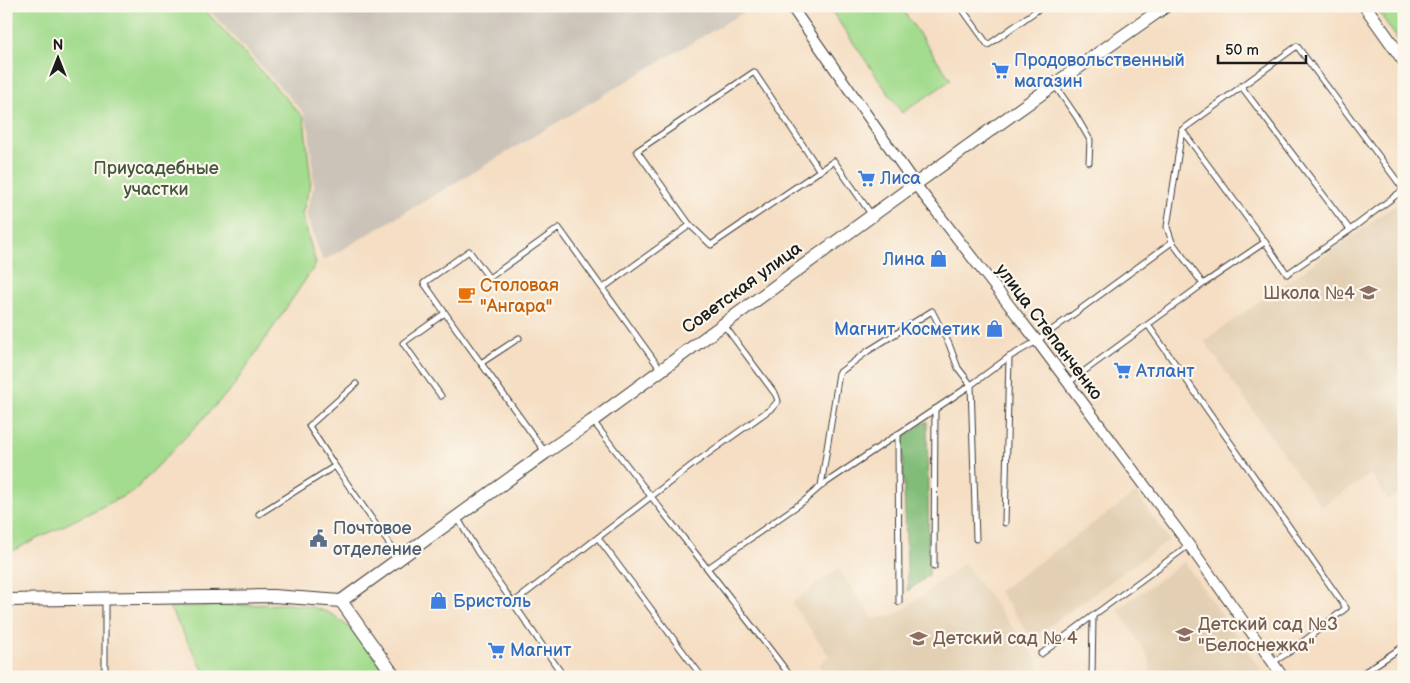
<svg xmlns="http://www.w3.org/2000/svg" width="1410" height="683" viewBox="0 0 1410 683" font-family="'Balsamiq Sans',sans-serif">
	<rect width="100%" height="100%" fill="#fbf7ec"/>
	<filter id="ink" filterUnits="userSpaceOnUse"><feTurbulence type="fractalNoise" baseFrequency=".02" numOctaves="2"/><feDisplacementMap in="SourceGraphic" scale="10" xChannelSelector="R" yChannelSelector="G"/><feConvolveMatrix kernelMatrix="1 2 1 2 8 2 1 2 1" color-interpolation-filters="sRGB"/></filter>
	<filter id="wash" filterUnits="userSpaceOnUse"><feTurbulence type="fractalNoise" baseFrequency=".0096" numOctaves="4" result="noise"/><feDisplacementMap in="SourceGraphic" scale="20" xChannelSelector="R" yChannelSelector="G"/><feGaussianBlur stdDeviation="1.12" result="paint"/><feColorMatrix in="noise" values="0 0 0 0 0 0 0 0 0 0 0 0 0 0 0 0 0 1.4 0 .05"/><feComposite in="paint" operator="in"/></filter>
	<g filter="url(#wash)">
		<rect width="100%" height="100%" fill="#f5dec3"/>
		<g fill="#e3d0b4">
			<polygon points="1404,199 1404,492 1388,500 1371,474 1321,507 1204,341"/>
			<polygon points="1136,493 1169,540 1032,638 999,591"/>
			<polygon points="1184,562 1266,677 1150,677 1150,660 1118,609"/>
			<polygon points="964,563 1038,661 1038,677 827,677 819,665 829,656 792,603 838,568 873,619 898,614"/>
		</g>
		<polygon fill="#cbc3b8" points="205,6 754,6 323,261 306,214 314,186 309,130 303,112"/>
		<g fill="#a3dc8e" stroke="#607c55">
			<polygon points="6,6 201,6 304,118 311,182 302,214 316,264 232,388 134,491 6,554"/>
			<polygon points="828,6 900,6 951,80 902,113"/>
			<polygon points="1375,6 1404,6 1404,49"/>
			<path d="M288,604C302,605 316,607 329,613C353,625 373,656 390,677H207L169,607Z"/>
		</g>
		<polygon fill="#82bc79" stroke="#4f6c4a" points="927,421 929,575 908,591 902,438"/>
	</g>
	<g filter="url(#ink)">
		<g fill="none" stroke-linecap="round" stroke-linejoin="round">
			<defs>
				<g id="service">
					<polyline points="960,6 988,45 1043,6"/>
					<polyline points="1054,84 1076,116 1090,140 1089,162"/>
					<polyline points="1241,86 1350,230 1403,190"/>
					<polyline points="690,225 637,151 754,72 820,171"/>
					<polyline points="1172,242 1167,227 1182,130"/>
					<polyline points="1265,242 1287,274 1350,230"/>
					<polyline points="603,288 690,225 711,245 834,161 871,214"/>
					<polyline points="445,313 424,283 469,251 489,278 559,228 661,370"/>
					<polyline points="1148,325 1346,608 1294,649 1273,662"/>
					<polyline points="481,363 519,338"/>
					<polyline points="1068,383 1203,284"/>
					<polyline points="441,396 403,343 445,313 545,452"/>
					<path d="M593,421C658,507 726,591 791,677"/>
					<polyline points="898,434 899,602"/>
					<polyline points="335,466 309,426 356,384"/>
					<polyline points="821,486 839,373 868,351 932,311 949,344 958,368 971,385 976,539"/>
					<polyline points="259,514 335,466 399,558"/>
					<polyline points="457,517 477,551 513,603 692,465 772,408 778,401 776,395 724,325"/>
					<polyline points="1005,523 1009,357"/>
					<polyline points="598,538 702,677"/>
					<polyline points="934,567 935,409"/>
					<polyline points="708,568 804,501 821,486 971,385 1009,357 1037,341 1172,242 1203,284 1265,242 1182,130 1297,46 1404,190"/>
					<polyline points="105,600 105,677"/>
					<polyline points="513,603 564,677"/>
					<polyline points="1041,654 1189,545"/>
					<polyline points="1092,677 1093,615"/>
					<polyline points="1357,677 1404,646"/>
				</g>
				<polyline id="minor" points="791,6 915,184 1037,341 1189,545 1283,677"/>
				<g id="tertiary">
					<polyline points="1365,6 1404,61"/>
					<polyline points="6,600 273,596 341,601"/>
					<path d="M341,601L545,453L592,421C782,281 972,141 1166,6"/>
					<polyline points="341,601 395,677"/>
				</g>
			</defs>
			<use href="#service" stroke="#3d3935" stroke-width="7"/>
			<use href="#minor" stroke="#3d3935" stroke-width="12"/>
			<use href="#tertiary" stroke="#3d3935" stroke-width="14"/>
			<use href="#service" stroke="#fff" stroke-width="5"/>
			<use href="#minor" stroke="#fff" stroke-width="10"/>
			<use href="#tertiary" stroke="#fff" stroke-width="12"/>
		</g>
	</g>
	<defs>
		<symbol id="supermarket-bare" viewBox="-9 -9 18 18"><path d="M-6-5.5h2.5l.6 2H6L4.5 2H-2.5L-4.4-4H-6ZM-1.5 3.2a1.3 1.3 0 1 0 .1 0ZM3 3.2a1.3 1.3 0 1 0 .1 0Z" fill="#3f7fe0" stroke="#fbf7ec" stroke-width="2.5" paint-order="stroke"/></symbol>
		<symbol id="shop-bare" viewBox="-9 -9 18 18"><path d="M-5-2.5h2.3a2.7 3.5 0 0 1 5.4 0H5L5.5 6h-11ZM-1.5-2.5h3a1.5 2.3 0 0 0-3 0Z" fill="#3f7fe0" stroke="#fbf7ec" stroke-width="2.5" paint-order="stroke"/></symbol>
		<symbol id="school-bare" viewBox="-9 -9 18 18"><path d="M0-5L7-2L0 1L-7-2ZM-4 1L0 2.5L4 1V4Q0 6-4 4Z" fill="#8d6e63" stroke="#fbf7ec" stroke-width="2.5" paint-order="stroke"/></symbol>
		<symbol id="cafe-bare" viewBox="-9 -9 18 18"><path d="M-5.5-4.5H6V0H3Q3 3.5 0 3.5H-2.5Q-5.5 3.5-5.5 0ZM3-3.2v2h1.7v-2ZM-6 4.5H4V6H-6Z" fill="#e8710a" stroke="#fbf7ec" stroke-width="2.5" paint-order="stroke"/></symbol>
		<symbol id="civic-bare" viewBox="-9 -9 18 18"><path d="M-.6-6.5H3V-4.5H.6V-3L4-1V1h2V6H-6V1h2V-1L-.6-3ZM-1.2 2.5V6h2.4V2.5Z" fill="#5c6f8a" stroke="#fbf7ec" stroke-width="2.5" paint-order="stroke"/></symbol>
	</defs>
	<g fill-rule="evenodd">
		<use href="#supermarket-bare" x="988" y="58" width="25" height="25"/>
		<use href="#supermarket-bare" x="854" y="166" width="25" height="25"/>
		<use href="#shop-bare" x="926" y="246" width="25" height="25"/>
		<use href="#school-bare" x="1356" y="280" width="25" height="25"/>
		<use href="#cafe-bare" x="454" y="282" width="25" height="25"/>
		<use href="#shop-bare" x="982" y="316" width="25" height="25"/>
		<use href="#supermarket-bare" x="1110" y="358" width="25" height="25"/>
		<use href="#civic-bare" x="306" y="526" width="25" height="25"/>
		<use href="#shop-bare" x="426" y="588" width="25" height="25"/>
		<use href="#school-bare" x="1172" y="622" width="25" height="25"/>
		<use href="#school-bare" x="906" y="626" width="25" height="25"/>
		<use href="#supermarket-bare" x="484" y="638" width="25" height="25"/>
	</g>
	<g text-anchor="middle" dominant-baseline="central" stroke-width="4.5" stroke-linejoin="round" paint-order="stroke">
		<g font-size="18" fill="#366cbe" stroke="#fbf7ec" text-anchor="start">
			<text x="1014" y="60">Продовольственный<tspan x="1014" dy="21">магазин</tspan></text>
			<text x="880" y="178">Лиса</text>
			<text x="925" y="259" text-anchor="end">Лина</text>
			<text x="980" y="329" text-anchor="end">Магнит Косметик</text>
			<text x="1136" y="371">Атлант</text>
			<text x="453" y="601">Бристоль</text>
			<text x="510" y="650">Магнит</text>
		</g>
		<g font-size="18" fill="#44563e" stroke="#fbf7ec">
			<text x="156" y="168">Приусадебные<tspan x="156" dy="21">участки</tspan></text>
		</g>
		<g font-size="18" fill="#c56008" stroke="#fbf7ec" text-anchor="start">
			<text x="480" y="285">Столовая<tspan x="480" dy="21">"Ангара"</tspan></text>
		</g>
		<g font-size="18" fill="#1c1c1c" stroke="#fbf7ec">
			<text transform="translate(742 288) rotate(-36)">Советская улица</text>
			<text transform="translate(1049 332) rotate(53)">улица Степанченко</text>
		</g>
		<g font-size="18" fill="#785e54" stroke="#fbf7ec" text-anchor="start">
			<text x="1355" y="293" text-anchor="end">Школа №4</text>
			<text x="1198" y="624">Детский сад №3<tspan x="1198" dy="21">"Белоснежка"</tspan></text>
			<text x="933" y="638">Детский сад № 4</text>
		</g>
		<g font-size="18" fill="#4e5e75" stroke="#fbf7ec" text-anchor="start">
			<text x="333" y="528">Почтовое<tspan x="333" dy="21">отделение</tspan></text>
		</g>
	</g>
	<rect width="1410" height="683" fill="none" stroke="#fbf7ec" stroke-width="25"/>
	<g transform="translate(58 58)" stroke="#fbf7ec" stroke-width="4" paint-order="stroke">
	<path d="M0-4L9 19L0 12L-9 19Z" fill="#1c1c1c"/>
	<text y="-8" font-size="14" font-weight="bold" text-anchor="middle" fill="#1c1c1c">N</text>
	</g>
	<path d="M1218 55v8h88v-8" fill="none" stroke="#1c1c1c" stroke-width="2.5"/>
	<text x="1225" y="55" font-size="15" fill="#1c1c1c" stroke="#fbf7ec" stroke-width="4" paint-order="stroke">50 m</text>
</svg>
